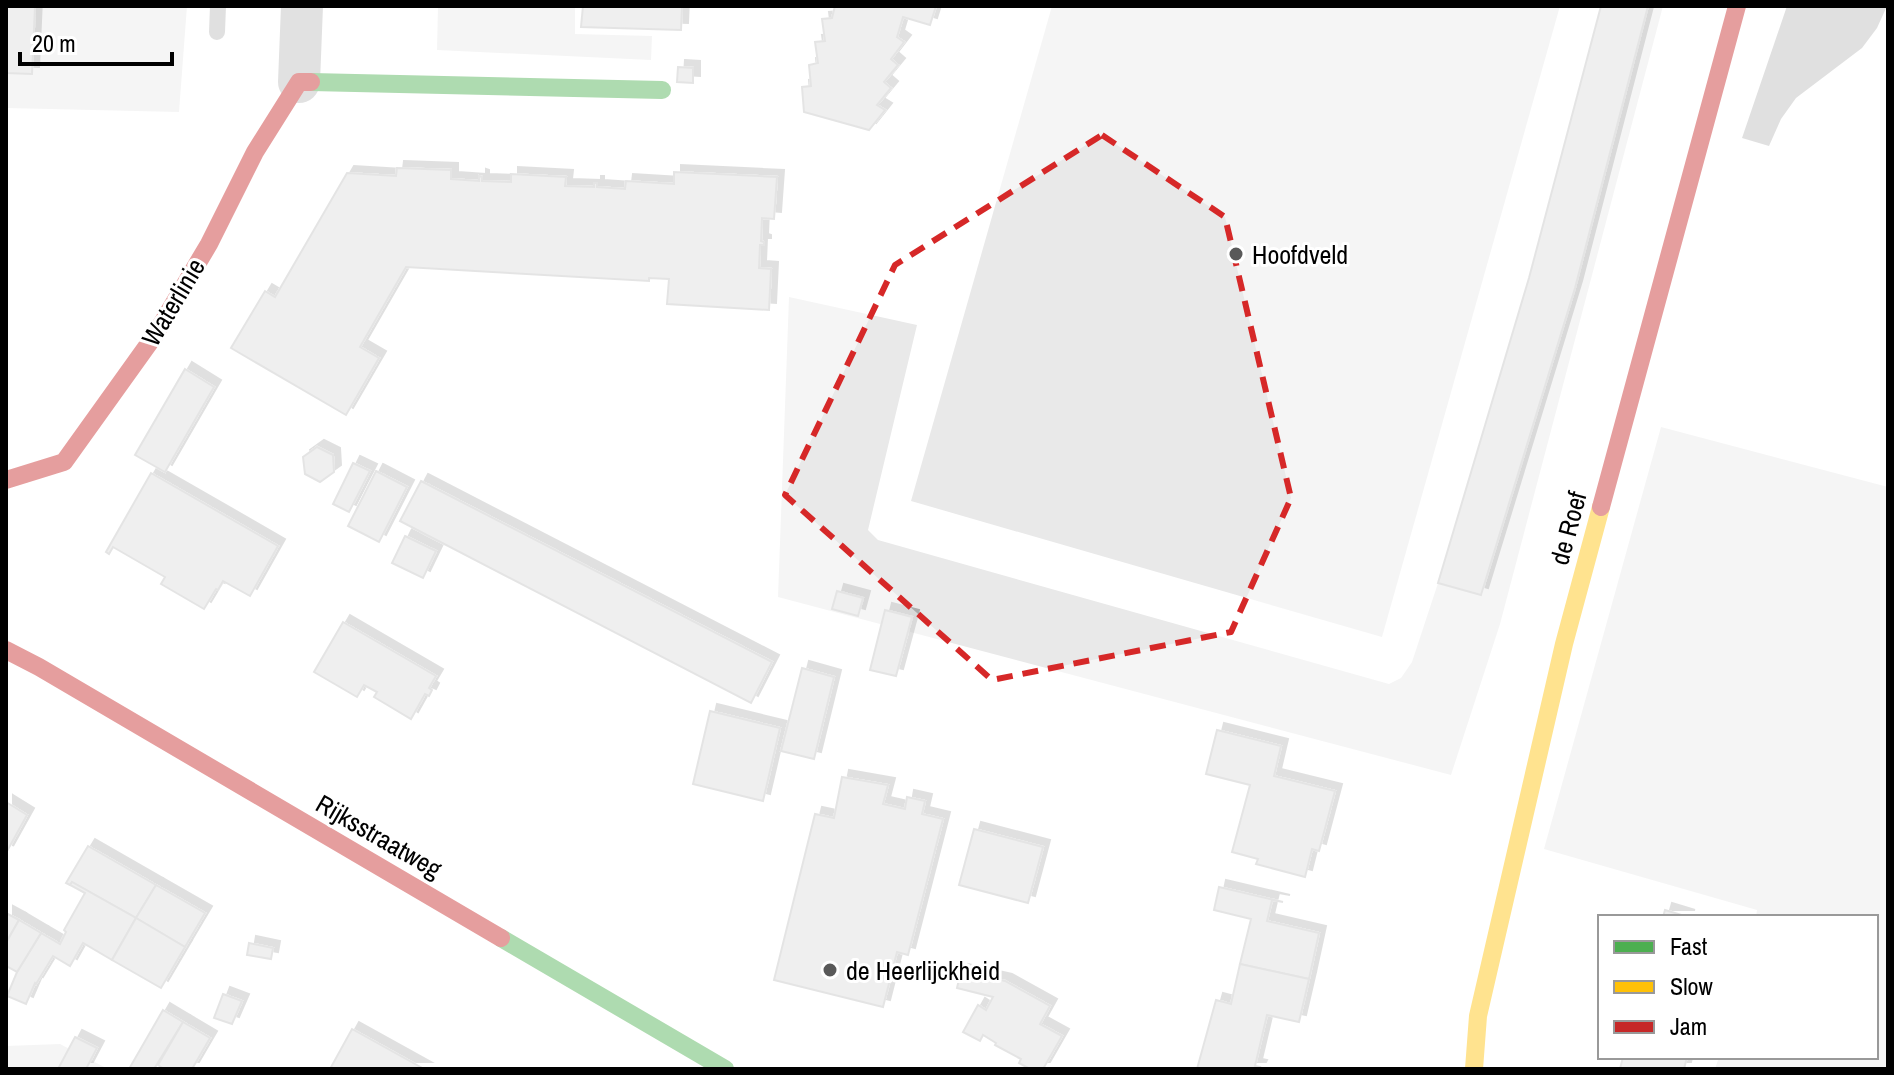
<svg xmlns="http://www.w3.org/2000/svg" width="1894" height="1075" viewBox="0 0 1894 1075" font-family="'Archivo Narrow',sans-serif">
	<defs>
		<filter id="shadow"><feDropShadow dx="7" dy="-7" stdDeviation="0" flood-color="#0004"/></filter>
	</defs>
	<rect width="100%" height="100%" fill="#fff"/>
	<g fill="#e9e9e9">
		<polygon points="6,6 187,6 179,112 6,108"/>
		<polygon points="438,6 575,8 575,34 652,36 651,60 437,50"/>
		<polygon points="1052,6 1560,6 1382,637 911,501"/>
		<polygon points="1648,6 1663,6 1500,624 1451,775 778,597 789,297 917,325 868,530 878,540 1389,684 1401,678 1412,662 1438,583 1482,595 1575,288"/>
		<polygon points="1661,427 1888,487 1888,1069 1715,1069 1719,1057 1876,1057 1876,917 1756,917 1757,910 1544,849"/>
		<polygon points="60,1044 108,1069 6,1069 6,1046"/>
	</g>
	<polygon fill="#bbb" points="1787,6 1887,6 1877,28 1862,48 1796,98 1781,119 1769,146 1742,138"/>
	<g fill="none" stroke-linecap="round" stroke-linejoin="round">
		<polyline stroke="#bbb" stroke-width="16" points="217,32 218,6"/>
	</g>
	<g fill="#dcdcdc" stroke="#c4c4c4" stroke-width="2" filter="url(#shadow)">
		<polygon points="6,6 35,6 32,74 6,73"/>
		<polygon points="583,6 682,6 681,30 581,27"/>
		<polygon points="835,6 936,6 930,25 903,17 897,37 904,42 891,59 898,65 884,82 891,88 877,105 885,110 869,130 804,112 802,87 811,86 809,65 818,63 815,42 825,41 822,19 832,18"/>
		<polygon points="1601,6 1648,6 1575,288 1481,595 1438,583 1529,278"/>
		<polygon points="678,67 693,68 693,83 677,82"/>
		<polygon points="397,168 451,170 451,179 479,181 479,176 482,177 482,181 511,182 511,174 566,177 565,186 594,187 594,183 597,183 597,187 625,189 626,181 674,184 674,172 777,177 774,219 762,218 761,241 764,242 764,245 760,245 759,268 771,269 769,310 667,304 669,279 649,278 649,281 406,267 360,347 379,358 346,415 231,348 265,291 275,297 347,173 396,176"/>
		<polygon points="185,369 214,387 165,472 135,455"/>
		<polygon points="317,447 333,455 334,472 320,482 305,474 303,457"/>
		<polygon points="353,463 370,471 349,512 333,504"/>
		<polygon points="376,471 407,487 379,542 348,526"/>
		<polygon points="151,473 278,546 250,596 223,581 218,590 216,589 204,609 161,584 165,577 113,547 109,554 106,552"/>
		<polygon points="421,481 772,662 751,703 400,521"/>
		<polygon points="405,536 436,551 423,578 392,563"/>
		<polygon points="837,591 863,598 858,616 832,609"/>
		<polygon points="885,610 912,617 896,676 870,670"/>
		<polygon points="343,622 436,676 429,688 432,690 429,696 425,694 411,719 374,697 377,692 364,685 357,697 314,672"/>
		<polygon points="802,668 834,677 814,759 781,751"/>
		<polygon points="710,711 780,728 763,801 693,784"/>
		<polygon points="1217,730 1281,746 1274,776 1335,791 1319,851 1312,849 1305,877 1256,864 1258,859 1232,852 1250,785 1206,774"/>
		<polygon points="842,777 888,785 883,804 905,809 907,797 925,801 922,814 943,819 908,955 897,952 883,1007 774,980 815,814 834,818"/>
		<polygon points="6,802 27,815 6,853"/>
		<polygon points="974,829 1043,847 1028,903 959,885"/>
		<polygon points="88,846 156,885 136,918 72,882 70,885 66,883"/>
		<polygon points="72,882 136,918 112,960 83,943 70,966 53,956 36,984 35,983 26,1004 7,996 17,972 41,933 60,944 66,932 64,930 85,893 70,885"/>
		<polygon points="156,885 205,913 185,947 136,918"/>
		<polygon points="1219,887 1283,902 1272,900 1267,921 1319,933 1309,979 1240,964 1251,919 1214,910"/>
		<polygon points="1665,910 1688,917 1663,917"/>
		<polygon points="6,913 19,920 6,943"/>
		<polygon points="136,918 185,947 161,988 112,960"/>
		<polygon points="19,920 41,933 17,972 6,966 6,943"/>
		<polygon points="249,943 273,948 271,959 247,955"/>
		<polygon points="1240,964 1309,979 1299,1022 1267,1015 1255,1066 1260,1067 1259,1069 1197,1069 1216,1000 1231,1004"/>
		<polygon points="961,971 1005,981 1050,1006 1040,1024 1062,1036 1043,1069 1030,1069 1019,1063 1021,1059 995,1045 996,1043 983,1035 980,1041 963,1032 978,1005 986,1010 993,997 957,988"/>
		<polygon points="223,994 242,1001 232,1024 214,1018"/>
		<polygon points="163,1010 183,1022 154,1069 129,1069"/>
		<polygon points="183,1022 210,1038 192,1069 164,1069 158,1065"/>
		<polygon points="352,1029 424,1069 330,1069"/>
		<polygon points="75,1037 97,1048 86,1069 58,1069"/>
		<polygon points="1623,1057 1687,1057 1684,1069 1620,1069"/>
	</g>
	<g fill="none" stroke-linecap="round" stroke-linejoin="round">
		<polyline stroke="#bdbdbd" stroke-width="42" points="299,82 302,6"/>
		<g stroke="#4caf50" stroke-width="18">
			<polyline points="311,82 662,90"/>
			<polyline points="501,938 725,1069"/>
		</g>
		<polyline stroke="#ffc107" stroke-width="18" points="1474,1069 1478,1016 1564,644 1601,507"/>
		<g stroke="#c62828" stroke-width="18">
			<polyline points="6,480 64,462 155,335 209,244 255,152 299,82 311,82"/>
			<polyline points="1601,507 1737,6"/>
			<polyline points="6,650 39,667 501,938"/>
		</g>
	</g>
	<path d="M0 0H1894V1075H0ZM1102,135L1225,217L1291,498L1231,632L992,680L785,495L895,265Z" fill="#fff" fill-opacity=".55" fill-rule="evenodd"/>
	<path fill="none" stroke="#d62828" stroke-width="6" stroke-dasharray="16 10" stroke-linejoin="round" d="M1102,135L1225,217L1291,498L1231,632L992,680L785,495L895,265Z"/>
	<g fill="#595959" stroke="#fff" stroke-width="3">
		<circle cx="1236" cy="254" r="8"/>
		<circle cx="830" cy="970" r="8"/>
	</g>
	<g text-anchor="middle" dominant-baseline="central" stroke-width="6" stroke-linejoin="round" paint-order="stroke">
		<g font-size="26" fill="#000" stroke="#fff" text-anchor="start">
			<text x="1252" y="254">Hoofdveld</text>
			<text x="846" y="970">de Heerlijckheid</text>
		</g>
		<g font-size="26" fill="#000" stroke="#fff">
			<text transform="translate(173 302) rotate(-59)">Waterlinie</text>
			<text transform="translate(1568 528) rotate(-75)">de Roef</text>
			<text transform="translate(379 836) rotate(30)">Rijksstraatweg</text>
		</g>
	</g>
	<rect width="1894" height="1075" fill="none" stroke="#000000" stroke-width="16"/>
	<rect x="1598" y="915" width="280" height="144" fill="#ffffff" stroke="#999999" stroke-width="2"/>
	<rect x="1614" y="941" width="40" height="12" fill="#4caf50" stroke="#999999" stroke-width="2"/>
	<text x="1670" y="955" font-size="24" fill="#000000">Fast</text>
	<rect x="1614" y="981" width="40" height="12" fill="#ffc107" stroke="#999999" stroke-width="2"/>
	<text x="1670" y="995" font-size="24" fill="#000000">Slow</text>
	<rect x="1614" y="1021" width="40" height="12" fill="#c62828" stroke="#999999" stroke-width="2"/>
	<text x="1670" y="1035" font-size="24" fill="#000000">Jam</text>
	<path d="M20 52v12h152v-12" fill="none" stroke="#000000" stroke-width="4"/>
	<text x="32" y="52" font-size="24" fill="#000000" stroke="#ffffff" stroke-width="6" paint-order="stroke">20 m</text>
</svg>
